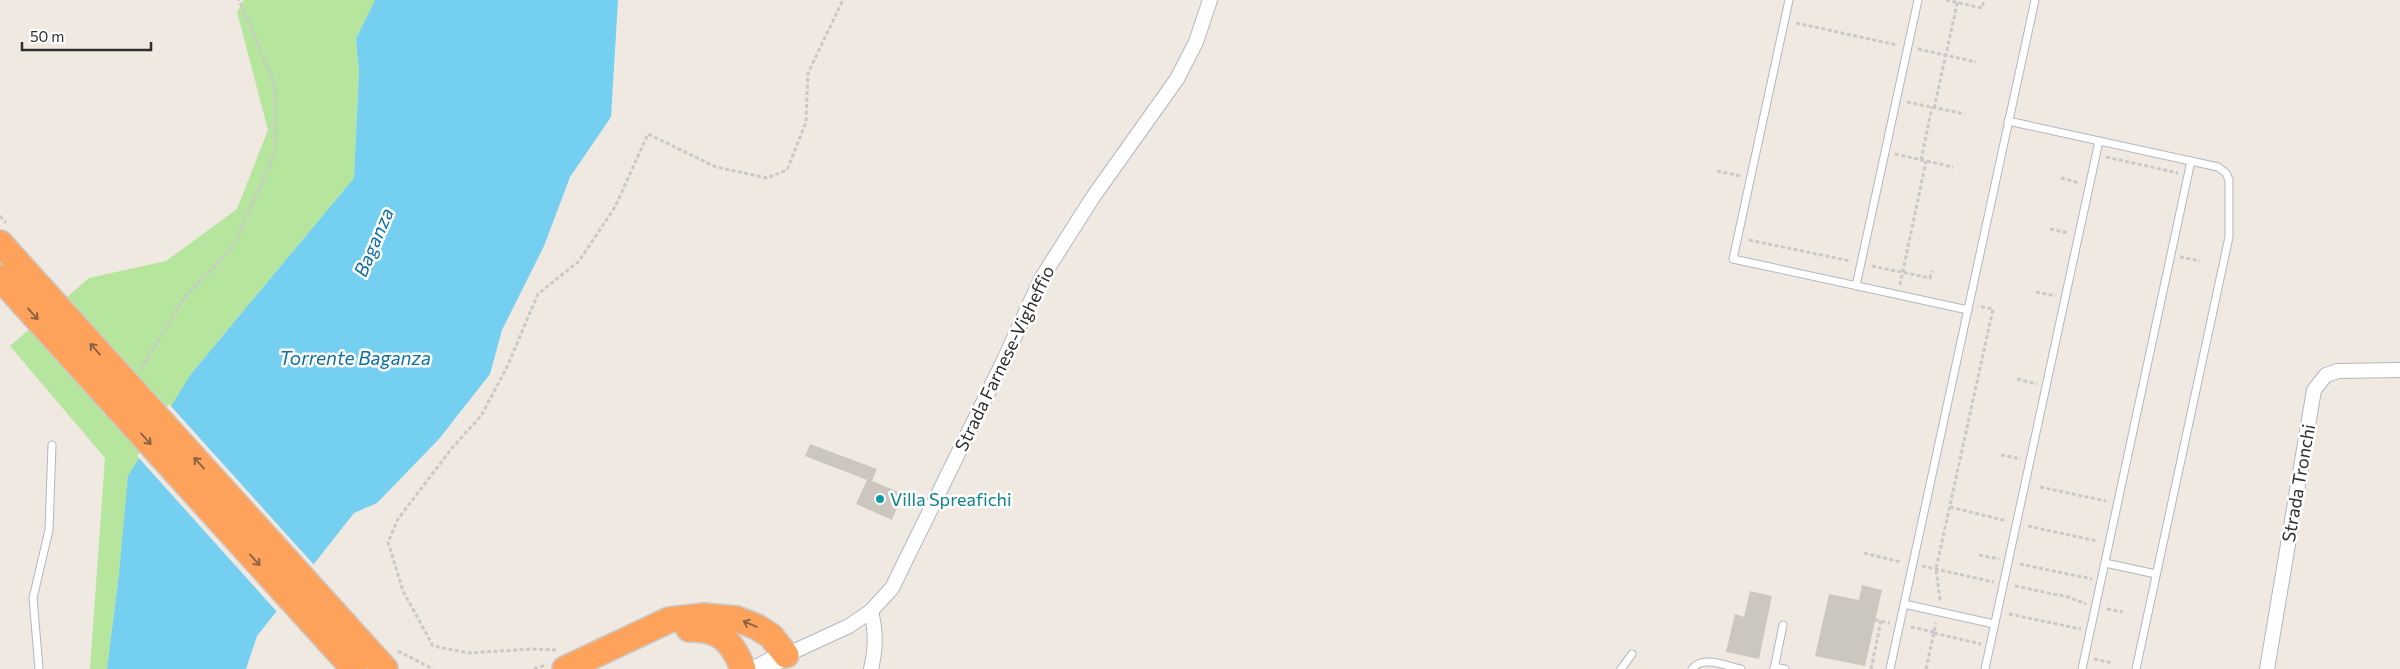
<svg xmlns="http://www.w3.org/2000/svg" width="2400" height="669" viewBox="0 0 2400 669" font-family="Commissioner,sans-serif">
	<rect width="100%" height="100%" fill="#efe9e1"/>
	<polygon fill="#b6e59e" points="244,0 375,0 356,39 359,72 354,178 191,374 119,574 107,669 90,669 105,458 10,346 89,278 166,261 237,209 268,130 237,12"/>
	<polygon fill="#75cff0" points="375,0 618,0 611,117 570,177 544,246 502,330 490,374 439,439 377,503 354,513 257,636 246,669 107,669 119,574 128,476 191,374 354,178 359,72 356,39"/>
	<polygon fill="#efe9e1" points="169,404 315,566 278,613 137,456"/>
	<g fill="#cbc7bf">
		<polygon points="810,444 877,469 872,481 903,494 892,520 856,504 867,480 805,456"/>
		<polygon points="1862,585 1882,590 1865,666 1815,656 1829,594 1859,600"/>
		<polygon points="1750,591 1772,596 1759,659 1726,652 1735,614 1744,617"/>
	</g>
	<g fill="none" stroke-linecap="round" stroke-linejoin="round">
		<defs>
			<g id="lane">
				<polyline points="1789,0 1733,259 1968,310"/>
				<polyline points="2008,121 2218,167 2226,173 2229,180 2229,237 2136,669"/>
				<polyline points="1856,286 1918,0"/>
				<polyline points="2105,563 2156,574"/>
				<polyline points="1904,604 1994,624"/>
				<polyline points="1774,667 1785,669"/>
				<polyline points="39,669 33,598 49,530 52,445"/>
				<polyline points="1621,669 1632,654"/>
				<path d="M1692,669C1703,655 1726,666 1741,669"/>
				<polyline points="1774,669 1783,625"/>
				<polyline points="1890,669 2035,0"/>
				<polyline points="1985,669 2099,141"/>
				<polyline points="2082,669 2191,161"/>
			</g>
			<g id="street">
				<polyline points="786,655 849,626 871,611 892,588 1004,360 1041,279 1093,197 1177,79 1196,42 1210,0"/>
				<path d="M871,669C876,648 876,632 871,611"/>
				<polyline points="2267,669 2314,390 2326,375 2338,371 2400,370"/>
			</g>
			<polyline id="secondary" points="758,669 786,655"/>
			<g id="highway">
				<polyline points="0,243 385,669"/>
				<polyline points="0,278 354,669"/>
				<path d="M689,629C720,628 732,641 743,669"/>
				<polyline points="565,669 669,620 704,616 737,619 757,627 771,636 786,655"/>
			</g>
		</defs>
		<use href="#lane" stroke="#b4b7c1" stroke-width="9"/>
		<use href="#street" stroke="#b4b7c1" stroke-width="16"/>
		<use href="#secondary" stroke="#b4b7c1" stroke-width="22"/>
		<use href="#highway" stroke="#c9c9c9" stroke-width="28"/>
		<g stroke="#c9c9c9" stroke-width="3" stroke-dasharray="4 2.5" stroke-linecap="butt">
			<polyline points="1946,0 1982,8 1984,0"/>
			<polyline points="1796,23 1897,45"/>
			<polyline points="1918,49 1976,62"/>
			<polyline points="1907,102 1965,114"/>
			<polyline points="1934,108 1958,0"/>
			<polyline points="1895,154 1953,167"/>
			<polyline points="2106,157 2178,173"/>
			<polyline points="1921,160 1932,107"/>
			<polyline points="1717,171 1741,176"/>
			<polyline points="2061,178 2080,183"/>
			<polyline points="0,216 6,223"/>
			<polyline points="2050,229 2069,233"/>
			<polyline points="1749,240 1851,261"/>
			<polyline points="2180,257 2200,261"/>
			<polyline points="1872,266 1930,278 1932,271"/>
			<polyline points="1900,285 1926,161"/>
			<polyline points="2036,292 2056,296"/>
			<polyline points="141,369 184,298 233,247 275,153 275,85 239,0"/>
			<polyline points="2017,379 2037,384"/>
			<polyline points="2001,455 2021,459"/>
			<polyline points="2040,487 2106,501"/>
			<polyline points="1950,507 2007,521"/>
			<polyline points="2028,526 2097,541"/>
			<polyline points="1864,553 1901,562"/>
			<polyline points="1979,555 1999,559"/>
			<polyline points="2020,564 2092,579"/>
			<polyline points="1922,566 1994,582"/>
			<polyline points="2015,586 2068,597 2086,604"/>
			<polyline points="1940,600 1936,569 1993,309 1978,306"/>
			<polyline points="2107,609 2123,612"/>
			<polyline points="2009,614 2081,629"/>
			<polyline points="1875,620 1890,623"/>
			<polyline points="1911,627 1934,632"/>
			<polyline points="1934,633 1981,644"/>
			<polyline points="556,650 533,649 469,653 433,646 403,591 388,542 398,519 452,448 481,416 507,367 538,294 579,261 615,207 648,134 716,167 767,178 787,170 806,122 808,73 843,0"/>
			<polyline points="398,651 433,669"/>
			<polyline points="2094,659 2113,663"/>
			<polyline points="534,669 546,665"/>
			<polyline points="1871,669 1881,621"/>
			<polyline points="1926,669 1936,623"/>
		</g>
		<use href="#lane" stroke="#fff" stroke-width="7"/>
		<use href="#street" stroke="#fff" stroke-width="14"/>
		<use href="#secondary" stroke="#fff" stroke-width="20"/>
		<use href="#highway" stroke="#ffa35c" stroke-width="25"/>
	</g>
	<defs><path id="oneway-shaft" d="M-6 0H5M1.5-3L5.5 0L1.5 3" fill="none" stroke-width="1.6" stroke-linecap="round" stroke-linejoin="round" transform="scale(1.25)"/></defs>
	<g stroke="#8c6343">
		<use href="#oneway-shaft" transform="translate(33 314) rotate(48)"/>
		<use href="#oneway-shaft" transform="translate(95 349) rotate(-132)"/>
		<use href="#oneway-shaft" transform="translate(146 439) rotate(48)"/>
		<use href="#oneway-shaft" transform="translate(199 463) rotate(-132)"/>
		<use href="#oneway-shaft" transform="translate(255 560) rotate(48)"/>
		<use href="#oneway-shaft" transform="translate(750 624) rotate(-157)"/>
	</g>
	<circle fill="#0f9aa8" stroke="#fff" stroke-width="2" cx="880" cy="499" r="5"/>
	<g text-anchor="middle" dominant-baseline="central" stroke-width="5" stroke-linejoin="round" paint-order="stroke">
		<g font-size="18" fill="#2e2e2e" stroke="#fff">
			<text transform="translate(1004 358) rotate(-64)">Strada Farnese-Vigheffio</text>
			<text transform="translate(2298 483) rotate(-80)">Strada Tronchi</text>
		</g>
		<g font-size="18" fill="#0d838f" stroke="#fff" text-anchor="start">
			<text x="890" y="499">Villa Spreafichi</text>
		</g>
		<g font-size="19" font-style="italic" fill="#0d6fa3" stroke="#fff">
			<text transform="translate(373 242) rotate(-67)">Baganza</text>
			<text x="355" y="357">Torrente Baganza</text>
		</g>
	</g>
	<path d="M22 42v8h129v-8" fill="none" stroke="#2e2e2e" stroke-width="2.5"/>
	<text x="30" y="42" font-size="15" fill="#2e2e2e" stroke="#ffffff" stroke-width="4" paint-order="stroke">50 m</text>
</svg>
